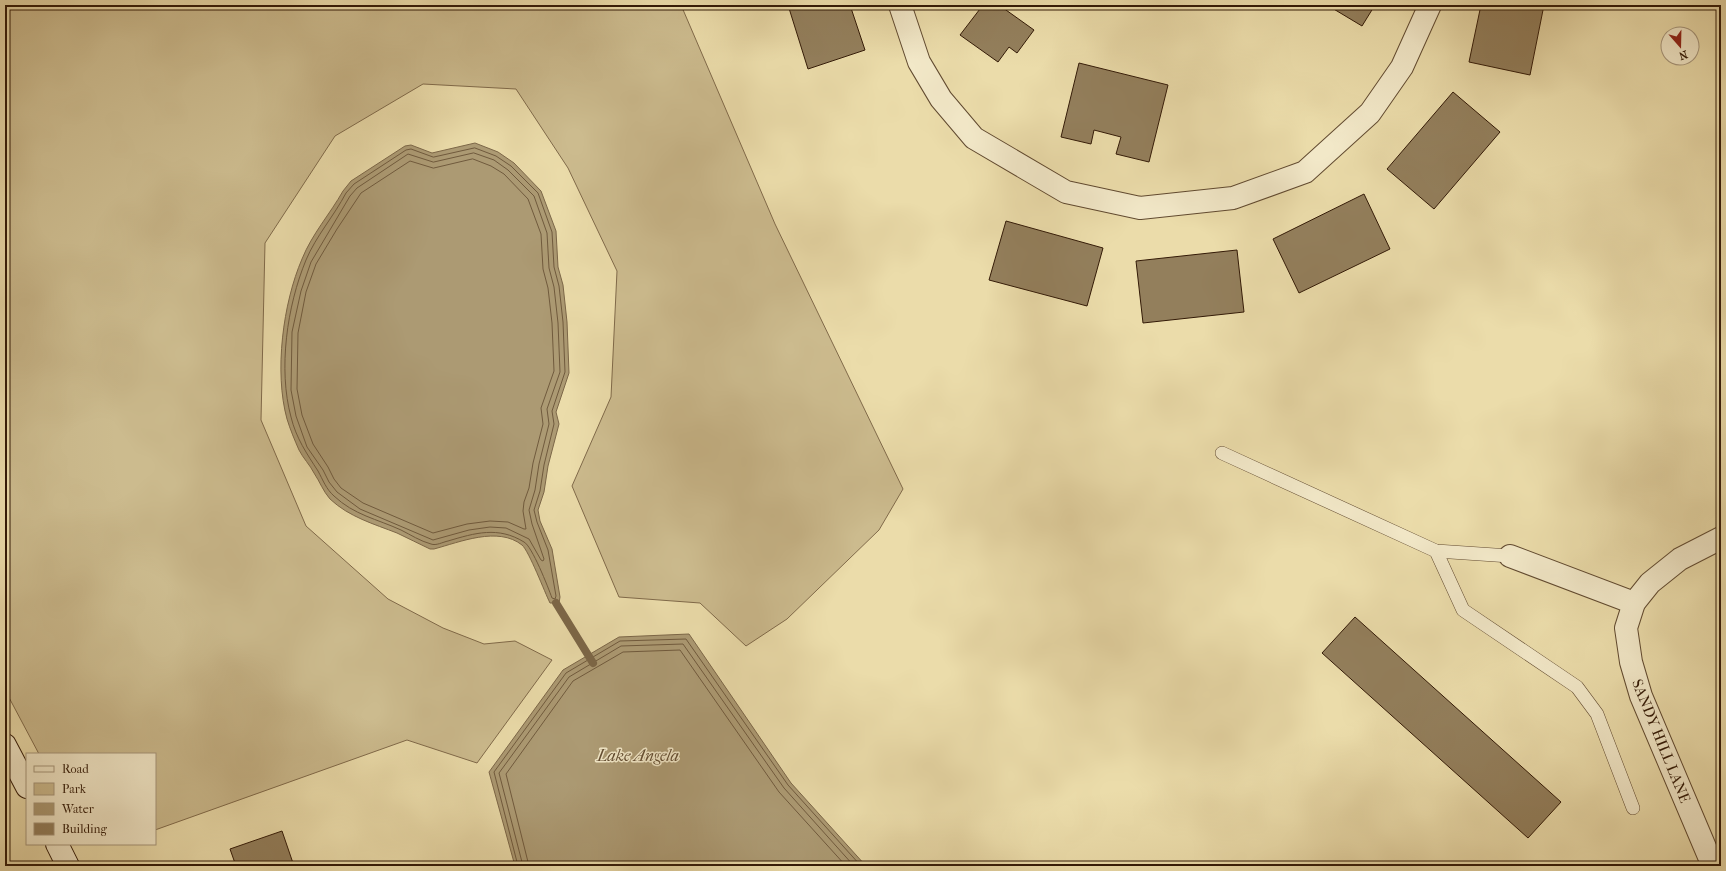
<svg xmlns="http://www.w3.org/2000/svg" width="1726" height="871" viewBox="0 0 1726 871" font-family="'IM FELL French Canon',serif">
	<rect width="100%" height="100%" fill="#ebdcaa"/>
	<filter id="stains"><feTurbulence type="fractalNoise" baseFrequency=".005" numOctaves="4"/><feColorMatrix values="0 0 0 0 .2 0 0 0 0 .09 0 0 0 0 .02 0 0 0 .5 -.17"/></filter>
	<radialGradient id="worn" r=".72"><stop offset=".6" stop-color="#630" stop-opacity="0"/><stop offset="1" stop-color="#630" stop-opacity=".3"/></radialGradient>
	<polygon fill="#ccbb8e" stroke="#806a4a" points="5,5 681,5 775,224 903,489 879,530 787,619 746,646 700,603 619,597 572,486 611,397 617,271 568,168 516,89 423,84 335,136 265,243 261,420 306,526 388,599 443,628 484,644 515,641 552,660 477,763 407,740 155,830 155,754 39,754 5,690"/>
	<g fill="#ac9a73" stroke="#7c6748">
		<path d="M475,143L498,152L514,163L541,191L556,231L558,267L563,285L567,322L569,373L556,412L559,424L548,466L544,492L538,510L540,521L552,549L560,597L559,603H550C545,593 529,551 522,545C498,526 460,542 434,549H430C419,544 408,538 397,533C374,524 349,517 330,499C323,491 320,482 314,473C310,465 303,458 299,450C295,441 290,429 287,419C274,372 283,303 302,259C312,234 330,214 343,191L351,181L405,146L411,145L432,153Z"/>
		<polygon points="689,634 791,783 866,866 515,866 489,772 563,670 619,637"/>
	</g>
	<g fill="none" stroke-linecap="round" stroke-linejoin="round">
		<g stroke="#705a3d" stroke-width="1">
			<path d="M475,148L496,156L511,166L538,193L552,232L554,267L559,286L563,322L565,372L552,411L554,424L544,465L540,491L534,510L537,522L548,550L556,596L555,599L552,598C548,587 532,546 524,542C498,526 475,533 448,541C443,542 436,546 431,544C420,541 411,535 401,530C377,519 354,515 334,496C326,489 323,480 318,471C307,454 296,438 291,417C278,369 287,306 306,260C316,236 334,216 346,193L354,184L406,150L411,149L433,157Z"/>
			<polygon points="474,153 494,160 508,170 534,196 547,233 549,268 554,287 558,323 560,372 547,409 549,424 539,464 535,490 529,510 532,524 544,559 543,561 541,560 529,539 506,528 490,527 469,530 433,540 360,509 337,492 329,482 323,470 307,447 296,416 291,390 292,332 301,291 311,262 350,196 357,188 408,154 433,162"/>
			<polygon points="473,159 491,166 504,174 528,199 541,234 543,269 548,288 552,323 554,371 541,408 543,424 533,463 529,488 524,502 523,511 526,529 524,529 508,522 490,521 467,524 433,533 363,503 341,488 334,479 328,467 313,444 302,415 297,389 298,333 306,292 316,264 337,229 361,193 410,161 433,168"/>
			<polyline points="518,866 494,772 566,673 620,641 686,639 788,785 861,866"/>
			<polyline points="523,866 499,773 569,677 621,646 683,644 784,788 854,866"/>
			<polyline points="529,866 506,774 573,681 623,652 680,650 779,792 846,866"/>
		</g>
		<polyline stroke="#7c6748" stroke-width="8" points="556,603 593,663"/>
	</g>
	<g fill="#937f5c" stroke="#331a07">
		<polygon points="788,5 850,5 865,50 808,69"/>
		<polygon points="983,5 999,5 1034,30 1017,53 1009,47 998,62 960,35"/>
		<polygon points="1327,5 1375,5 1362,26"/>
		<polygon points="1481,5 1544,5 1530,75 1469,62"/>
		<polygon points="1079,63 1168,85 1149,162 1116,154 1121,137 1094,130 1091,144 1061,137"/>
		<polygon points="1453,92 1500,132 1434,209 1387,169"/>
		<polygon points="1364,194 1390,249 1299,293 1273,239"/>
		<polygon points="1006,221 1103,248 1087,306 989,280"/>
		<polygon points="1237,250 1244,312 1143,323 1136,261"/>
		<polygon points="1355,617 1561,802 1528,838 1322,653"/>
		<polygon points="282,831 294,866 236,866 230,849"/>
	</g>
	<g fill="none" stroke-linecap="round" stroke-linejoin="round">
		<defs>
			<g id="lane">
				<polyline points="1222,453 1436,551 1510,556"/>
				<polyline points="1436,551 1463,610 1577,687 1597,714 1633,808"/>
			</g>
			<g id="street">
				<polyline points="900,5 919,62 941,99 974,138 1066,192 1140,208 1233,198 1305,172 1370,113 1402,67 1430,5"/>
				<polyline points="1510,556 1634,603"/>
				<polyline points="1713,866 1641,696 1631,662 1626,628 1634,603 1650,583 1680,559 1721,538"/>
			</g>
			<g id="secondary">
				<polyline points="5,745 27,787"/>
				<polyline points="57,844 68,866"/>
			</g>
		</defs>
		<use href="#lane" stroke="#614a30" stroke-width="14"/>
		<use href="#street" stroke="#614a30" stroke-width="24"/>
		<use href="#secondary" stroke="#331a07" stroke-width="24"/>
		<polyline stroke="#331a07" stroke-width="2.5" stroke-dasharray="1 2" stroke-linecap="butt" points="1715,5 1721,19"/>
		<use href="#lane" stroke="#f2e8c8" stroke-width="13"/>
		<use href="#street" stroke="#f2e8c8" stroke-width="22"/>
		<use href="#secondary" stroke="#f2e8c8" stroke-width="22"/>
	</g>
	<g text-anchor="middle" dominant-baseline="central" stroke-width="3" stroke-linejoin="round" paint-order="stroke">
		<g font-size="15" fill="#331a07" stroke="#f2e8c8">
			<text transform="translate(1661 741) rotate(68)">SANDY HILL LANE</text>
		</g>
		<g font-size="16" font-style="italic" fill="#634d32" stroke="#f2e8c8">
			<text x="638" y="755">Lake Angela</text>
		</g>
	</g>
	<rect width="1726" height="871" fill="none" stroke="#ebdcaa" stroke-width="20"/>
	<rect x="6" y="6" width="1714" height="859" fill="none" stroke="#331a07" stroke-width="2"/>
	<rect x="10" y="10" width="1706" height="851" fill="none" stroke="#331a07"/>
	<rect x="26" y="753" width="130" height="92" fill="#f2e8c8" stroke="#a6967b"/>
	<rect x="34" y="766" width="20" height="6" fill="#f2e8c8" stroke="#a6967b"/>
	<text x="62" y="773" font-size="12" fill="#331a07">Road</text>
	<rect x="34" y="783" width="20" height="12" fill="#ccbb8e" stroke="#a6967b"/>
	<text x="62" y="793" font-size="12" fill="#331a07">Park</text>
	<rect x="34" y="803" width="20" height="12" fill="#ac9a73" stroke="#a6967b"/>
	<text x="62" y="813" font-size="12" fill="#331a07">Water</text>
	<rect x="34" y="823" width="20" height="12" fill="#937f5c" stroke="#a6967b"/>
	<text x="62" y="833" font-size="12" fill="#331a07">Building</text>
	<g transform="translate(1680 46) rotate(160)"><circle r="19" fill="#f2e8c8" stroke="#a6967b"/>
	<path d="M0-3L7 15L0 10L-7 15Z" fill="#8f2418"/>
	<text y="-6" font-size="11" font-weight="bold" text-anchor="middle" fill="#331a07">N</text>
	</g>
	<rect width="100%" height="100%" filter="url(#stains)"/>
	<rect width="100%" height="100%" fill="url(#worn)"/>
</svg>
